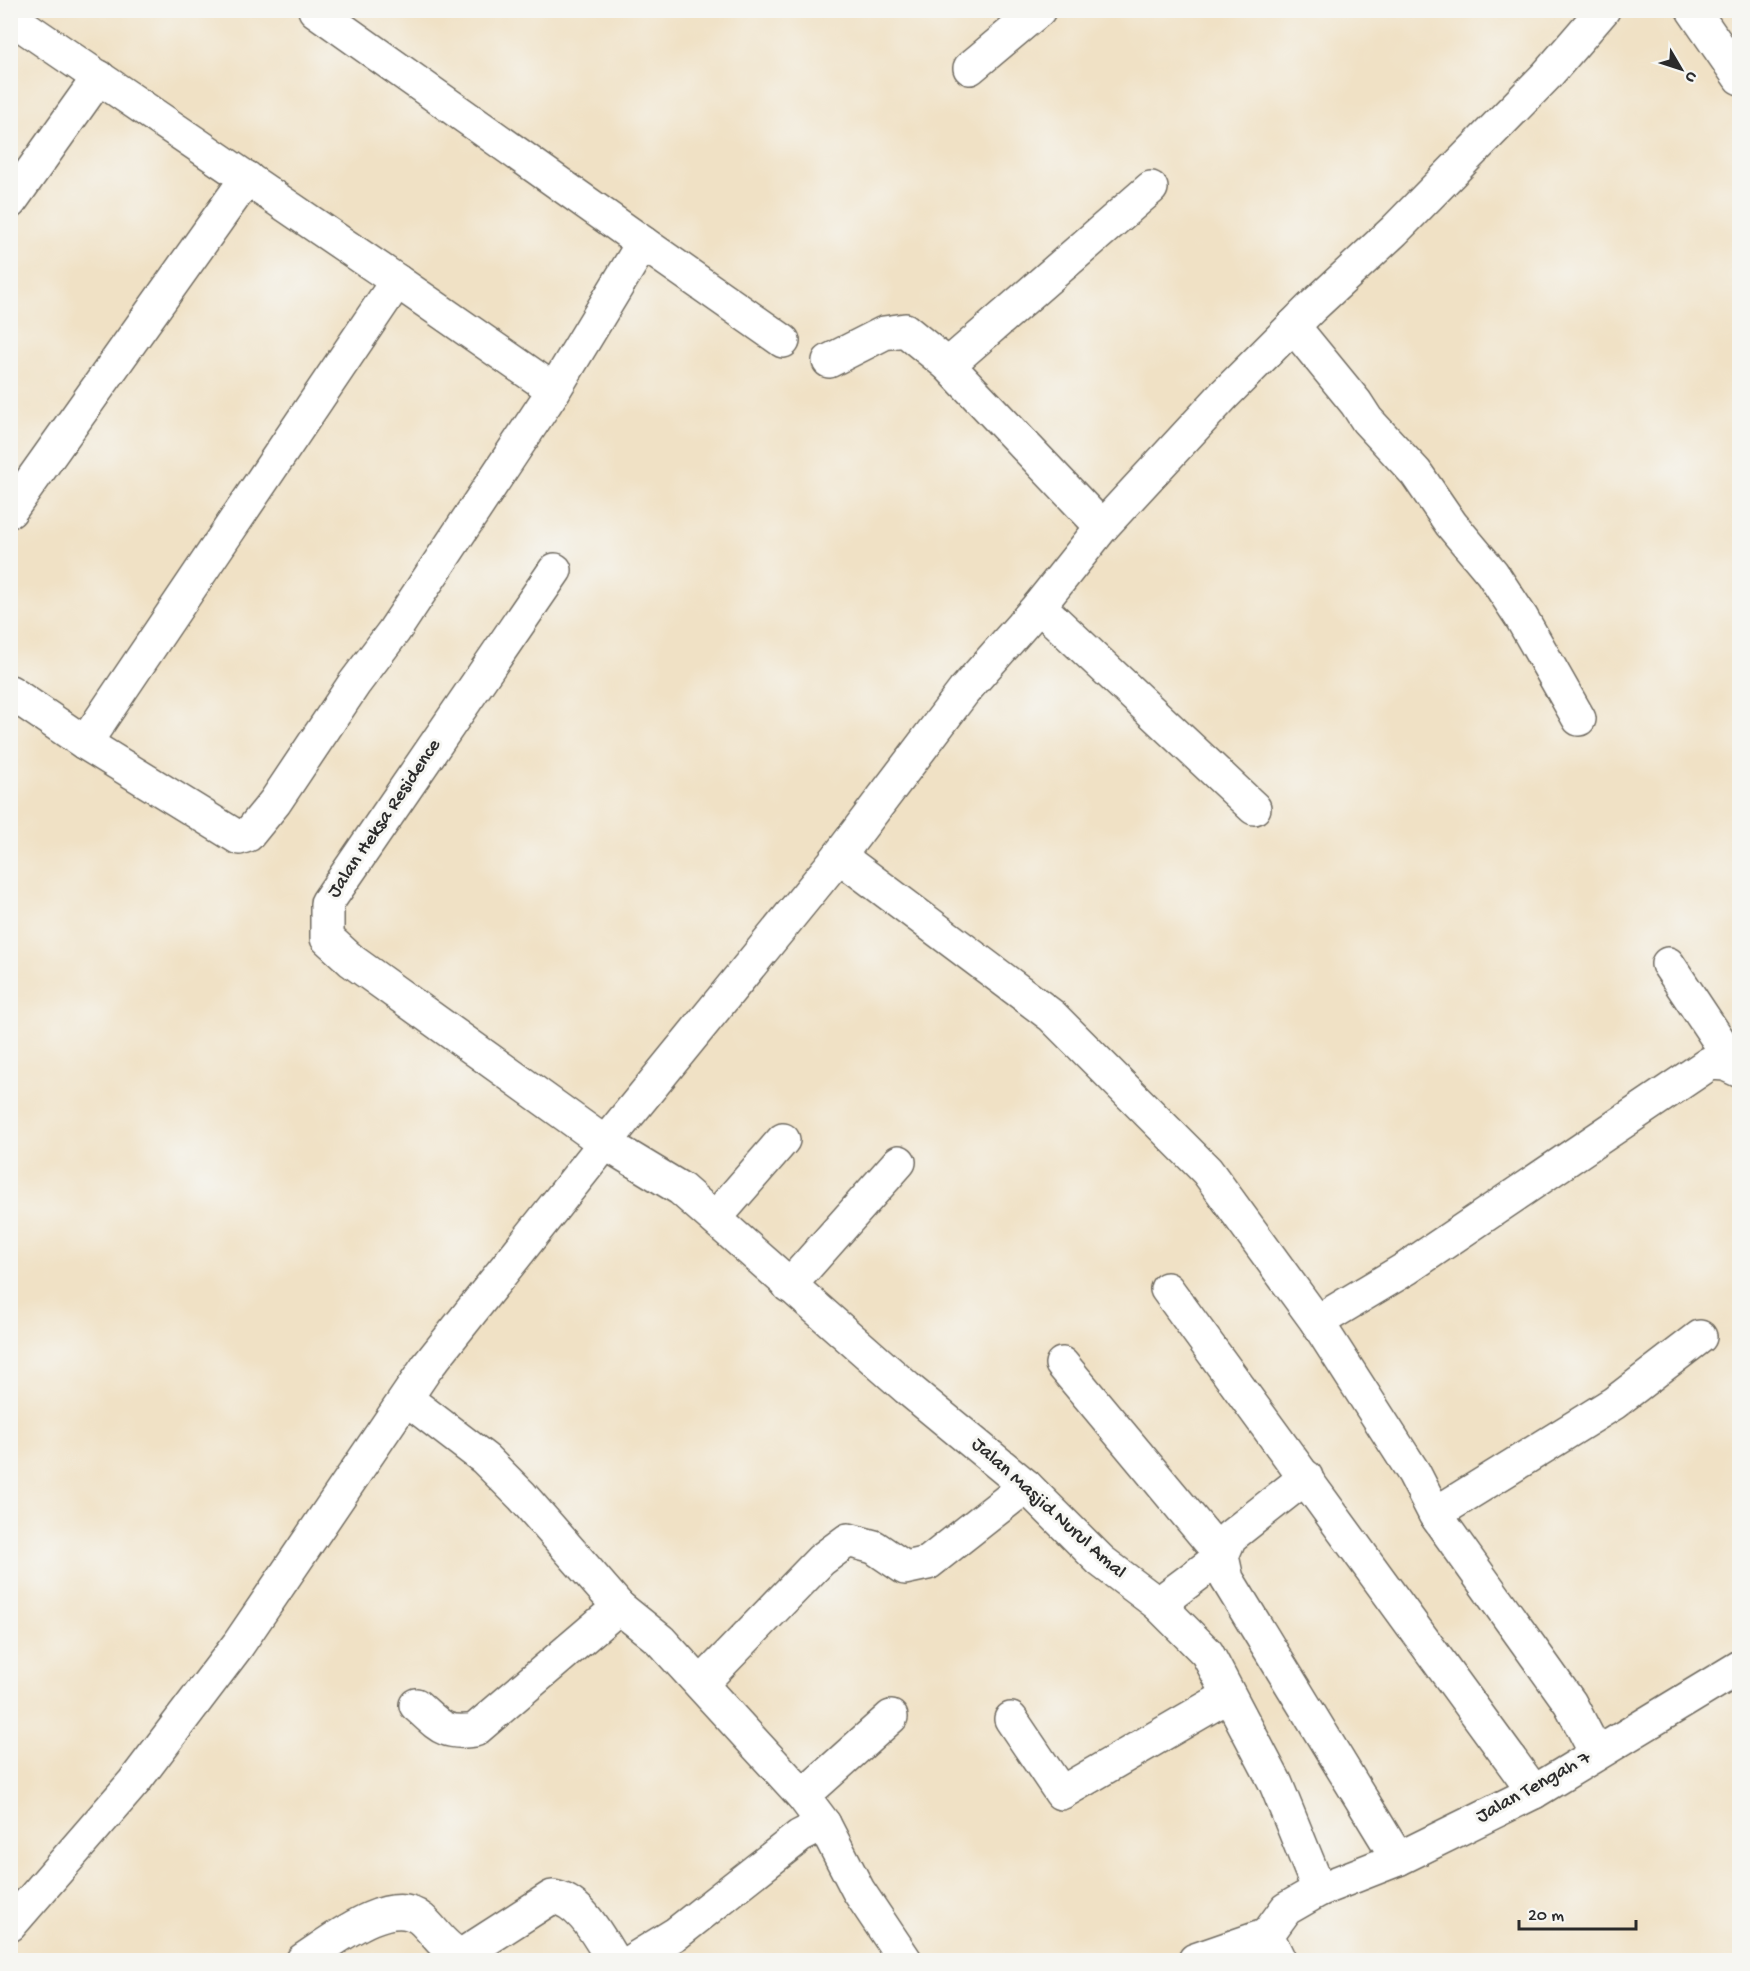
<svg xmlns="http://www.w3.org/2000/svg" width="1750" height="1971" viewBox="0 0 1750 1971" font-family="'Gochi Hand',sans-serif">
	<rect width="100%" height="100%" fill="#f6f6f2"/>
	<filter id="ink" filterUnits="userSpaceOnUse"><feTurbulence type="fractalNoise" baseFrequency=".0167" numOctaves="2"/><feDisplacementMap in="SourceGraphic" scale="12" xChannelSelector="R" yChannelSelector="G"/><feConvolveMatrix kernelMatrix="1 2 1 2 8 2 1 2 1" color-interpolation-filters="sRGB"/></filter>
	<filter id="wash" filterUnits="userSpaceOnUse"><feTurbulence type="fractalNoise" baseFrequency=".008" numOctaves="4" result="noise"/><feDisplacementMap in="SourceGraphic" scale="24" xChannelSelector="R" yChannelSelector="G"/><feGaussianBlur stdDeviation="1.35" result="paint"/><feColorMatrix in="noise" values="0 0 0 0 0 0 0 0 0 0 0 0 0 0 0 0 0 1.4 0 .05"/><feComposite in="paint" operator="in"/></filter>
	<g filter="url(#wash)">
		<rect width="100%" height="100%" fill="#f0e1c5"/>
	</g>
	<g filter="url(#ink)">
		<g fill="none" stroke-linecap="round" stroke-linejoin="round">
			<defs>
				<g id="minor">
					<polyline points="315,10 643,243 554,390"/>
					<polyline points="1693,10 1740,78"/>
					<polyline points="10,17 397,281 85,743"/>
					<polyline points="970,68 1039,10"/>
					<polyline points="10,202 99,77"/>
					<polyline points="643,243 783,341"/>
					<polyline points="1293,326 1356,403 1367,420 1416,473 1451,524 1492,573 1521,617 1579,719"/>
					<polyline points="829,361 884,333 905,330 948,365 1102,527"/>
					<polyline points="948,365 1151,188"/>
					<polyline points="10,511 247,178"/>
					<polyline points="555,570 327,903 327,938 352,961 605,1143 681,1189 907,1388 1026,1486 1101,1561 1158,1604 1207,1653 1276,1784 1319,1890 1286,1909 1267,1935 1279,1960"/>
					<polyline points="1039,606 1254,808"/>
					<polyline points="10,692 85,743 239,838 248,835 275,802 354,684 394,631 554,390 397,281"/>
					<polyline points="839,856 1052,1016 1207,1171 1317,1322 1407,1268 1710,1063 1725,1064 1740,1071"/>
					<polyline points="1668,964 1737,1068"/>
					<polyline points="716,1217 783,1140"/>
					<polyline points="789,1286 899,1162"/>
					<polyline points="1167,1289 1534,1792"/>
					<polyline points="1317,1322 1414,1473 1435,1514 1570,1703 1596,1753"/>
					<polyline points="1062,1364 1222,1556 1158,1604"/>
					<polyline points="408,1400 485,1459 522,1496 619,1607 660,1640 803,1796 824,1824 858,1890 905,1960"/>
					<polyline points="1306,1477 1230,1537 1222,1556 1227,1579 1398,1859"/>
					<polyline points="1435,1514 1614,1403 1700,1337"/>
					<polyline points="701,1684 821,1560 848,1540 874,1547 905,1568 928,1563 1026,1486"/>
					<path d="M416,1705C439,1725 443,1735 475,1730L619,1607"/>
					<polyline points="1011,1719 1061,1793 1228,1696"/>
					<polyline points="803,1796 891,1717"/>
					<polyline points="1319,1890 1398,1859 1534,1792 1740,1667"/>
					<polyline points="10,1925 134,1782 238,1645 427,1367 605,1143 839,856 964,691 1039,606 1102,527 1224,395 1311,308 1394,231 1547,75 1603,10"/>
					<path d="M303,1960C330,1943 390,1893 421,1919C434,1930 445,1951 462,1955L552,1897C581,1900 599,1938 613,1960"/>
					<polyline points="633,1960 677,1933 800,1836 824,1824"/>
					<polyline points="1195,1960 1267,1935"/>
				</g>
			</defs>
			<use href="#minor" stroke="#706b61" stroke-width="36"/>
			<use href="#minor" stroke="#fff" stroke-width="33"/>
		</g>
	</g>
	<g text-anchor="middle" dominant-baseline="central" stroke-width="6" stroke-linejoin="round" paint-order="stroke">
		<g font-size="20" fill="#2b2b2b" stroke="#f6f6f2">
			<text transform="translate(385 819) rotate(-56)">Jalan Heksa Residence</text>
			<text transform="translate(1048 1509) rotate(42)">Jalan Masjid Nurul Amal</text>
			<text transform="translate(1534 1788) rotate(-29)">Jalan Tengah 7</text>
		</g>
	</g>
	<rect width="1750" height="1971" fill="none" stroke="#f6f6f2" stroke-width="36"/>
	<g transform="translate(1681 69) rotate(129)" stroke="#f6f6f2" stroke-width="4.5" paint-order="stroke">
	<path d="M0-4.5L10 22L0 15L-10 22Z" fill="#2b2b2b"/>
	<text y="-9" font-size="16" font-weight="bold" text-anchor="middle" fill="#2b2b2b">U</text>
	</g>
	<path d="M1519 1920v9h117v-9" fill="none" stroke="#2b2b2b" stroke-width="3"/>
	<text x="1528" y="1920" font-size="18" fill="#2b2b2b" stroke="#f6f6f2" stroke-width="4.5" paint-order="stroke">20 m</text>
</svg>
